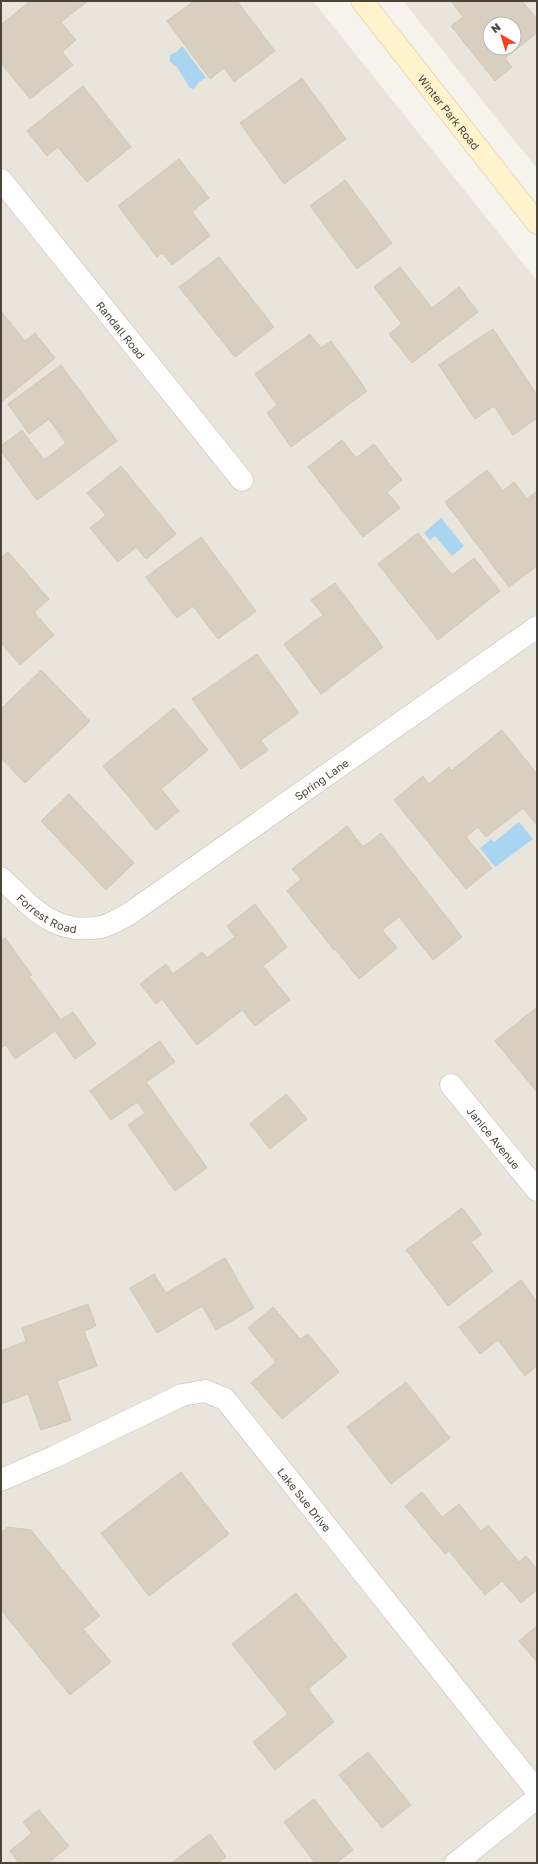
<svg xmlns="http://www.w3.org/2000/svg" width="538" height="1864" viewBox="0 0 538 1864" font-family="'Golos Text',sans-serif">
	<rect width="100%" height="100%" fill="#f6f3ec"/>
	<g fill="#eae5da" fill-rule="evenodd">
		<polygon points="2,1 313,1 537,281 537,1863 1,1863 1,2"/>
		<path d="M403,1H537V168L509,134ZM490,24H514V48H490Z"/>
	</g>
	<g fill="#a9d4f2">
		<polygon points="181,47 183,47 206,78 199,82 194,89 190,88 177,67 170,62 170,55 178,51"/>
		<polygon points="441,518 464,546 452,556 435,536 430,540 424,533"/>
		<polygon points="519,822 533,839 495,867 480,848 491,839 494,842"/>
	</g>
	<g fill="#d8cfc1" stroke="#d3c7b4" fill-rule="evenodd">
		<polygon points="30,1 88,1 61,22 76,40 62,52 73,65 30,99 1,63 1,25"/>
		<polygon points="194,1 237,1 275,51 234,82 224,68 210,79 167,21"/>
		<path d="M451,1H522L537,19V33L505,58L512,67L495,81L451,26L463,17ZM490,24H514V48H490Z"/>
		<polygon points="302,78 346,139 284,184 240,123"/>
		<polygon points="83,86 131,147 87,182 58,147 47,156 27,131"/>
		<polygon points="179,159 209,198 192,212 210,236 172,265 162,253 157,257 118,206"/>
		<polygon points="345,180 392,243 357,269 310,206"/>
		<polygon points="219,257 274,327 235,357 179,287"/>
		<polygon points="400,267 432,308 459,287 478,312 412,363 389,334 402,324 374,287"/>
		<polygon points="1,311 25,341 35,333 55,358 1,402"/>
		<polygon points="493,329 537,395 537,418 513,435 494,406 475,419 439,365"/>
		<polygon points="310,334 321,348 331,341 367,391 291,447 267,413 277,405 255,374"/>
		<polygon points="61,365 117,441 37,500 1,451 1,446 22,430 44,460 66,443 49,419 29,434 8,404"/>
		<polygon points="342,440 356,458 374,444 402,480 387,492 400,508 363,537 308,467"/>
		<polygon points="121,466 176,534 146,559 136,547 118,562 90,528 106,515 87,493"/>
		<polygon points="487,470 503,491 514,482 527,499 537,491 537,566 509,587 445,502"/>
		<polygon points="418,533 452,575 474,558 500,591 438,640 378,564"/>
		<polygon points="201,537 256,611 218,639 193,606 177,618 146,577"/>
		<polygon points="8,552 49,599 34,612 54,635 20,665 1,643 1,558"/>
		<polygon points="335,583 383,647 321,694 284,644 323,615 311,600"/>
		<polygon points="257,654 299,713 261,740 268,750 241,769 192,699"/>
		<polygon points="41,670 90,721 25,783 1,758 1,709"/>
		<polygon points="174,708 208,750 161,789 179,811 156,830 103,766"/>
		<polygon points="502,730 537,774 537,825 523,808 486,837 478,827 466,837 492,868 466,889 394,800 423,776 429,784 449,767 451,771"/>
		<polygon points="69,794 134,863 106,890 41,821"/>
		<polygon points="347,826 363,847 381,833 462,937 433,960 399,917 382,930 397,948 359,979 335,949 334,950 287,891 301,879 292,869"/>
		<polygon points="255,904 287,947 263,966 290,1000 255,1026 242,1010 197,1045 162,999 156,1004 140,984 166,964 173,974 202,952 207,958 235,937 227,926"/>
		<polygon points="5,938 32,975 29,976 61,1020 73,1012 96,1044 75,1059 55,1031 15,1059 6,1045 1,1048 1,941"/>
		<polygon points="537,1007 537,1092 495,1041"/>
		<polygon points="160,1041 175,1062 146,1082 207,1168 175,1191 128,1125 145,1113 137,1102 111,1120 90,1091"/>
		<polygon points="286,1094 307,1119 270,1149 250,1124"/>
		<polygon points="462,1208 482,1234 471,1242 493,1271 448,1306 406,1250"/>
		<polygon points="225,1258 254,1308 216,1330 202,1306 157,1333 130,1288 154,1274 166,1293"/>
		<polygon points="521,1280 537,1302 537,1366 525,1376 498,1340 480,1354 459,1327"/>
		<polygon points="88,1304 96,1326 84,1331 97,1366 57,1381 71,1420 41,1430 28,1394 1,1404 1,1351 26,1341 22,1328"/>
		<polygon points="273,1307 300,1339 308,1334 339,1372 282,1419 251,1383 276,1362 248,1328"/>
		<polygon points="406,1382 450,1438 391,1484 347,1427"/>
		<polygon points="181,1472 229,1534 149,1596 101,1533"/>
		<polygon points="422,1492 442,1517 459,1504 481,1531 488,1525 519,1562 526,1556 537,1569 537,1590 521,1603 502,1581 485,1595 449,1551 445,1554 405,1506"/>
		<polygon points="8,1527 31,1530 100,1616 83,1629 111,1662 70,1695 1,1610 1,1533"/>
		<polygon points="296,1593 347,1657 308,1689 334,1722 275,1770 253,1742 288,1714 232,1644"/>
		<polygon points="537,1626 537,1662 519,1641"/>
		<polygon points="368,1752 411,1805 382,1828 339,1775"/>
		<polygon points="314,1799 353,1850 336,1863 315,1863 284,1822"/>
		<polygon points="39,1810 69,1846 48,1863 19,1863 10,1851 32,1833 23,1822"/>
		<polygon points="210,1834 226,1857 218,1863 171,1863"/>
	</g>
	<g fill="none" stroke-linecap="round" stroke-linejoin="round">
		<defs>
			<g id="street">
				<path id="s1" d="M1,180L242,480"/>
				<path id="s2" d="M1,878C32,907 54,936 101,927C110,925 121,918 129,914L537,627"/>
				<path id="s3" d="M451,1085L537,1190"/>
				<path id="s4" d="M1,1480L54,1457L182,1395L205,1391L225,1399L537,1791"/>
				<polyline points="456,1863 537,1798"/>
			</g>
			<g id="secondary">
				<path id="s5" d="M362,1L537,223"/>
			</g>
		</defs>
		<use href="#street" stroke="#c2bbae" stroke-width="23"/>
		<use href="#secondary" stroke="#d6c79b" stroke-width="23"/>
		<use href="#street" stroke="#fff" stroke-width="22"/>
		<use href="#secondary" stroke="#fff3cd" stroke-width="22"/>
	</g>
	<g text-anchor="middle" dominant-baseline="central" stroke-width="3" stroke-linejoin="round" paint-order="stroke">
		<g font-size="11" fill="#4b4439" stroke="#fff">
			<text stroke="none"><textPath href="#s5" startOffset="141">Winter Park Road</textPath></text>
			<text stroke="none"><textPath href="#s1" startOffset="192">Randall Road</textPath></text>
			<text stroke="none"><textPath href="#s2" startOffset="383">Spring Lane</textPath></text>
			<text stroke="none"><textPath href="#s2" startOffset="59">Forrest Road</textPath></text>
			<text stroke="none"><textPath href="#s3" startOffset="68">Janice Avenue</textPath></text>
			<text stroke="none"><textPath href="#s4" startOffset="373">Lake Sue Drive</textPath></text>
		</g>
	</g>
	<rect width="538" height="1864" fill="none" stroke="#4b4439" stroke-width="4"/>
	<g transform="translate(502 36) rotate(322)"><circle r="19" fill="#ffffff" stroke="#b7b4b0"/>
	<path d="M0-3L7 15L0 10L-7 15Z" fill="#fc3f1d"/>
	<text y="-6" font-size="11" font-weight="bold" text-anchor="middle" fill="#4b4439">N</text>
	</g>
</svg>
